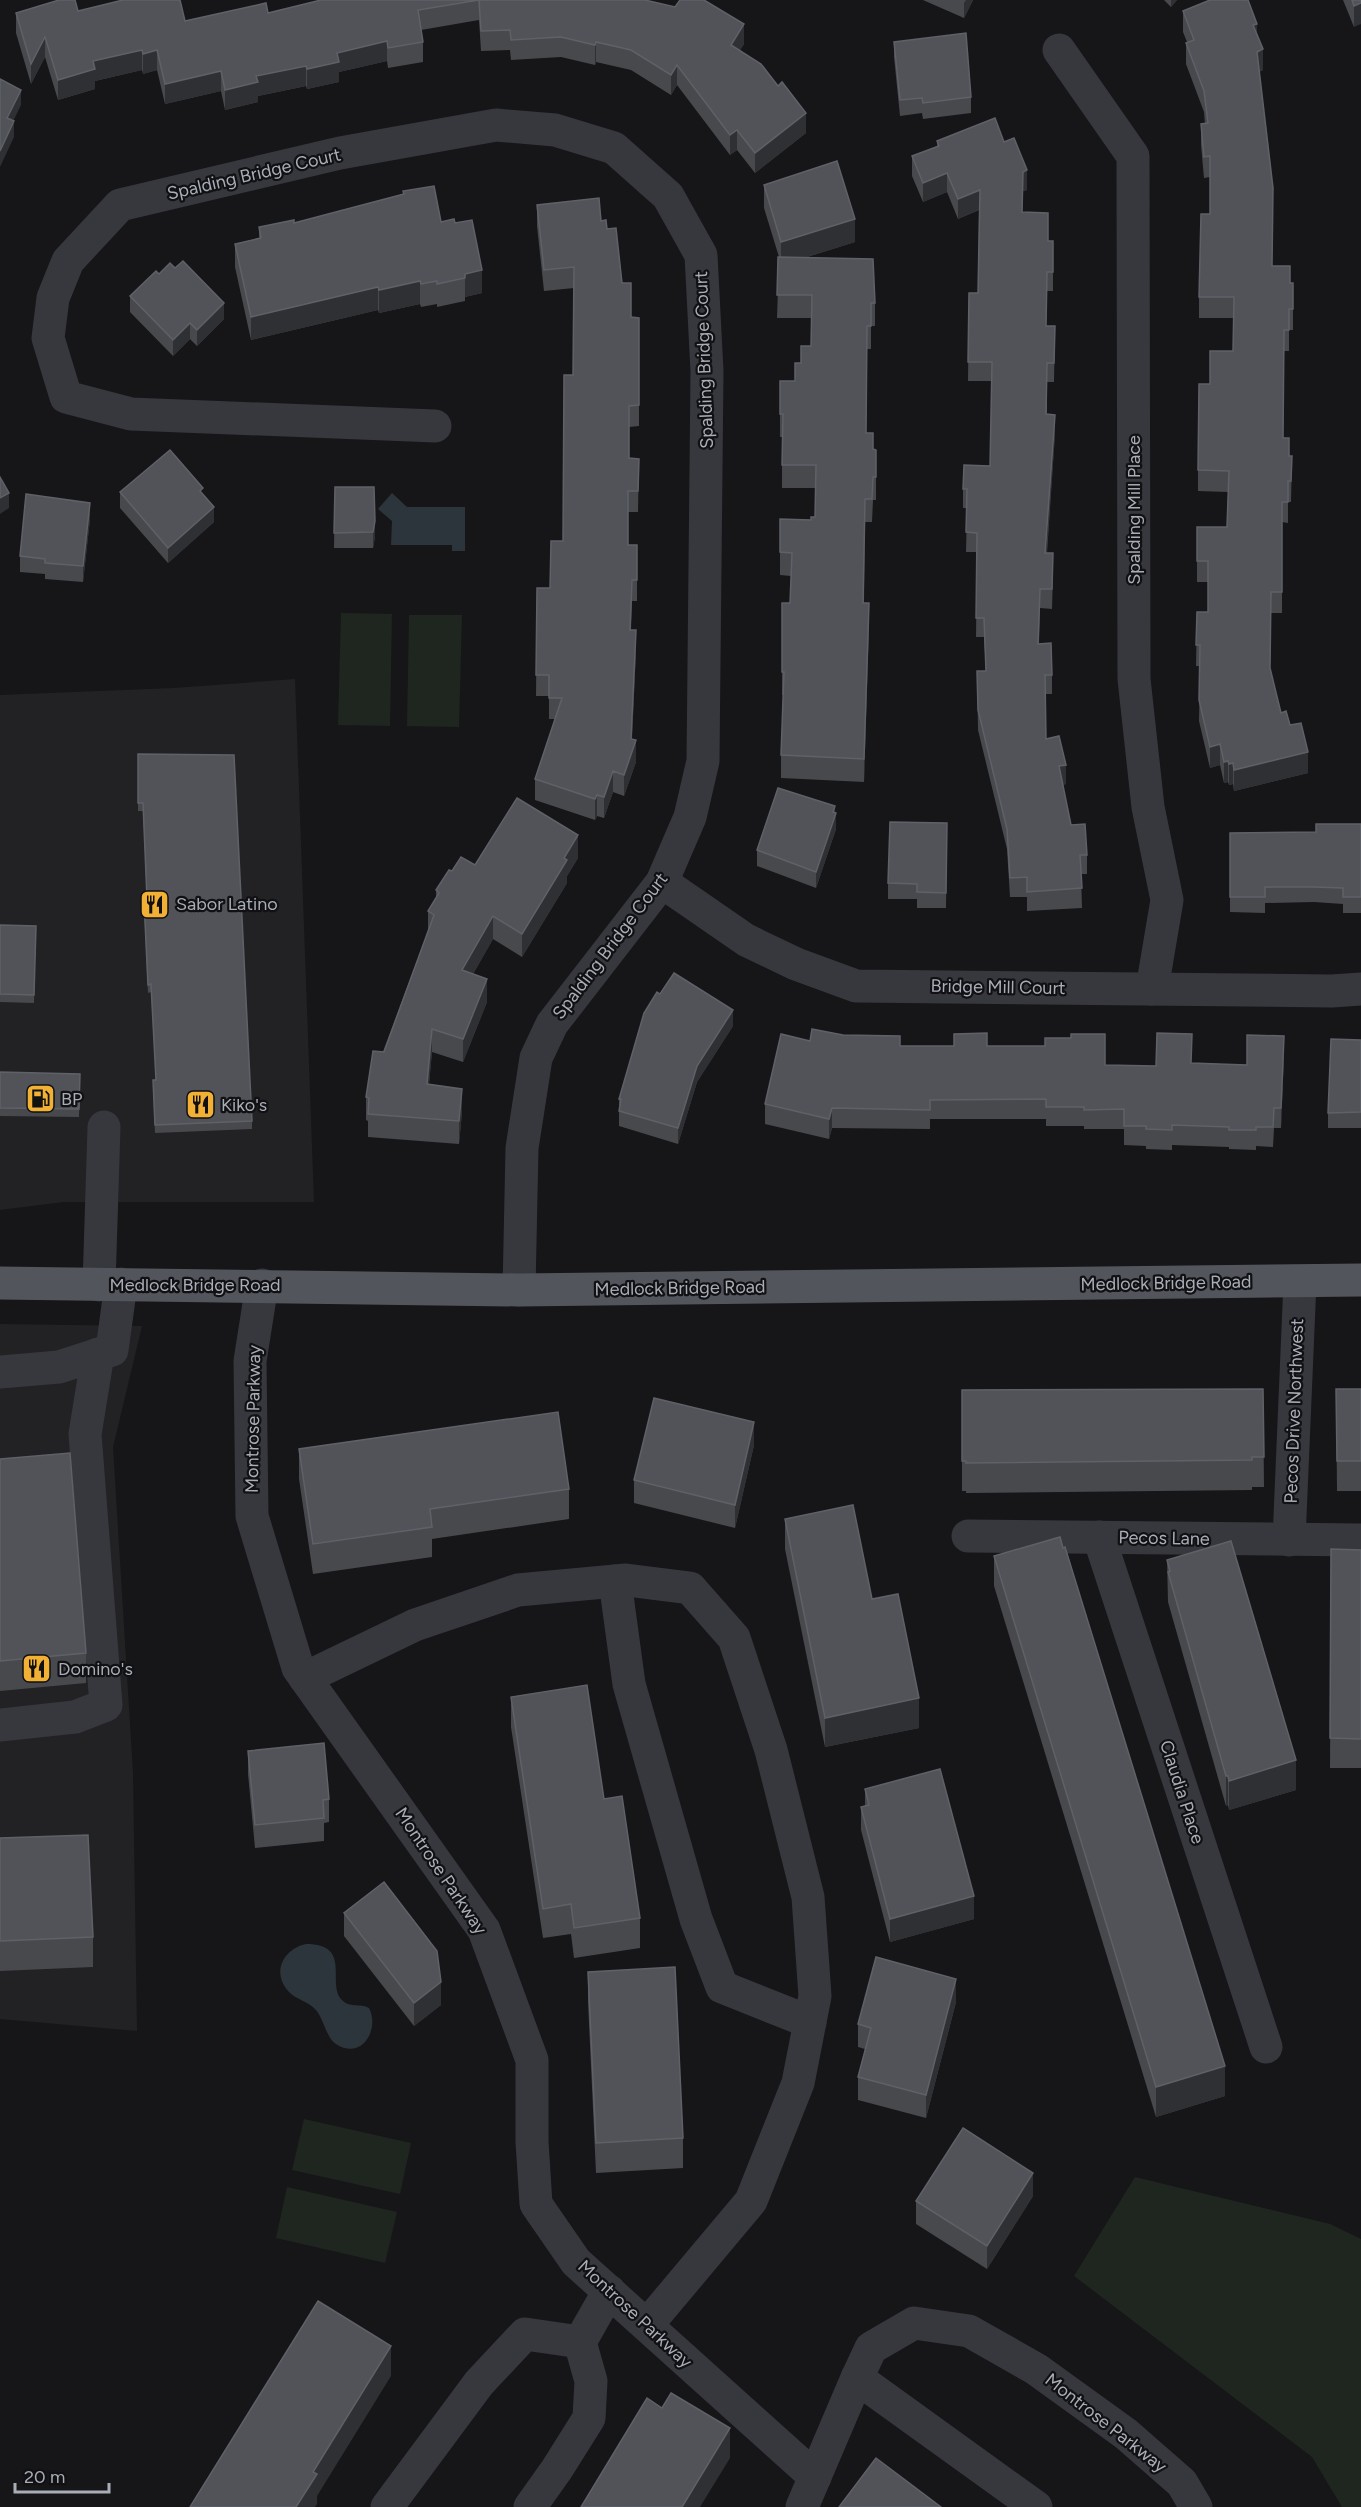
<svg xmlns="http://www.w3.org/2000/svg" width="1361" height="2507" viewBox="0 0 1361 2507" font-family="Figtree,sans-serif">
	<rect width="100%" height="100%" fill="#161618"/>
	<g fill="#222225">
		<polygon points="295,679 314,1202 64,1202 0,1210 0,695 174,688"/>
		<polygon points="0,1324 142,1326 113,1447 133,1773 137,2031 0,2019"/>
	</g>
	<g fill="#1e261f">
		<polygon points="341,613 392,614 390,726 338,725"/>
		<polygon points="409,615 462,615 459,727 407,726"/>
		<polygon points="304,2119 411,2143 400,2194 292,2170"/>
		<polygon points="1135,2177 1330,2224 1361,2239 1361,2507 1342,2507 1312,2457 1074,2276"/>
		<polygon points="287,2187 397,2212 385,2263 276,2238"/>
	</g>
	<g fill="#2c353c">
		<polygon points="392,493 407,507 465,507 465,551 452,551 452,545 391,545 392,521 378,509"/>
		<path d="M306,1944C353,1944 326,1984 342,2000C349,2008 360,2003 369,2008C380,2029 362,2061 336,2044C327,2039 324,2020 316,2010C308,2001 297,2000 289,1992C271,1973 283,1949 306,1944Z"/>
	</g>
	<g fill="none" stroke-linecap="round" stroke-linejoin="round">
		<g stroke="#37383d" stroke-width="33">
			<polyline points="1059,50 1133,156 1134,679 1148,807 1167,900 1152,989"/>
			<polyline points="435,426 131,414 66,397 48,338 53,298 68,261 120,205 340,153 496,125 555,130 614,148 668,196 701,255 707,371 703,761 690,817 662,882 552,1024 536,1058 522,1148 519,1290"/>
			<polyline points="662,882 746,940 796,964 856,986 1332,991 1361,989"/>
			<polyline points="99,1285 104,1127"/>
			<polyline points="262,1285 250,1361 252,1516 298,1668 484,1930 532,2060 532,2142 536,2204 576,2262 815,2477"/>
			<polyline points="0,1372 59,1367 112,1350 121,1284"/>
			<polyline points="968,1536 1361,1540"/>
			<polyline points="1099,1537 1266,2047"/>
			<polyline points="1289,1540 1300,1282"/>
			<polyline points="615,1581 629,1684 696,1919 722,1987 810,2022"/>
			<polyline points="305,1678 415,1625 518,1590 626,1580 690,1588 734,1638 771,1750 808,1897 815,1996 798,2083 751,2201 647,2325"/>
			<polyline points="0,1725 75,1717 106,1705 85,1434 98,1354"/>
			<polyline points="580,2342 609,2291"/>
			<polyline points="387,2507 479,2383 525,2334 580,2342 591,2381 589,2418 557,2469 530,2507"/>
			<polyline points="802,2507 857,2378"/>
			<polyline points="1036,2507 857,2378 871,2348 914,2323 969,2331 1036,2369 1126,2434 1182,2483 1196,2507"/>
		</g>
		<polyline stroke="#53555c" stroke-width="33" points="0,1283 519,1290 1361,1280"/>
	</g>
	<g fill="#47494d">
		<polygon points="321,0 645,0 744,44 740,50 806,133 755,173 737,150 730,155 677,85 671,95 631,70 596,62 595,65 561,57 511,60 510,50 481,51 479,20 421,30 423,42 423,62 388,68 387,61 339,72 339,82 307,89 306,86 258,96 258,102 225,110 221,91 165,104 157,70 143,74 142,70 95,81 95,89 58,100 45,57 31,84 16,33 16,13 78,11 185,21 268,13"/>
		<polygon points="923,0 973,0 964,18"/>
		<polygon points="1164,0 1177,0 1171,7"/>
		<polygon points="1343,0 1361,0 1354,27"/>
		<polygon points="1183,11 1257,34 1263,70 1259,72 1272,266 1290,283 1293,283 1293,330 1289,330 1289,351 1284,351 1283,438 1289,456 1292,456 1291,502 1288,502 1288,523 1282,522 1282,613 1271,613 1270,669 1281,713 1290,725 1308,773 1234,791 1233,784 1229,785 1228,782 1224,783 1220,765 1210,768 1199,721 1200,666 1196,666 1197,612 1208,612 1208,582 1197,582 1197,527 1227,527 1228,492 1198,491 1198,470 1210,384 1233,351 1233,318 1199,318 1199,297 1210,214 1210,177 1204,178 1201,145 1201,124 1205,124 1204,112 1186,64 1186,43 1187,42 1183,32"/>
		<polygon points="894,42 971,97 971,113 923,119 922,113 900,116 894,57"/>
		<polygon points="937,141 1004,142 1027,190 1023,191 1022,212 1048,241 1053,241 1053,291 1047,291 1046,326 1055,326 1054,382 1047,382 1047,414 1055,434 1047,553 1053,573 1052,609 1040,608 1039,644 1052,675 1052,694 1045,694 1046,739 1066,784 1062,785 1071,825 1087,855 1087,874 1081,874 1082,908 1027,911 1027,897 1010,897 1007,849 978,730 977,671 986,671 984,637 976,637 977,552 966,552 967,508 963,508 963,489 990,466 992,381 968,381 969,293 978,293 979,210 958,219 947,192 923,202 912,176 912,156 937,146"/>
		<polygon points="764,185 855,242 804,258 875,303 875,326 871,326 871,349 867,349 866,433 873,449 876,450 876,500 873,500 872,522 865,522 864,603 869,626 864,782 781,778 781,755 783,695 782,695 782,603 790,603 791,576 780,575 780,519 811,520 815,517 815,488 782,488 782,437 780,437 780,381 795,381 801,363 811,346 811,318 777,318 779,257 764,208"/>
		<polygon points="403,191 441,222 482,293 465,297 465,301 437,307 437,304 421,307 420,304 379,313 378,310 251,340 235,267 235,244 259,238 259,227 294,223 403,194"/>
		<polygon points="537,205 601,221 607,229 631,317 639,318 639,426 629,427 629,458 639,459 638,512 628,512 628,545 637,545 637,601 632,601 631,630 636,651 632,739 636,762 624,796 613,792 604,818 597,816 595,820 535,800 535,779 555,719 549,719 549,696 536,696 537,588 550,588 563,541 573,375 574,288 544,291 537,226"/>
		<polygon points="159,274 224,319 197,346 190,339 173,356 130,312 130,296"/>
		<polygon points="335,487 374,487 375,537 373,548 334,548"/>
		<polygon points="120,492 214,522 168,563 120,508"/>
		<polygon points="90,519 83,582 45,579 45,574 20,572 20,556"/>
		<polygon points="138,754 252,1121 252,1129 155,1133 153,1088 156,1080 151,992 148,993 144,908 147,899 143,811 138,811"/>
		<polygon points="835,813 836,829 816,888 757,866 757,850"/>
		<polygon points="947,823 946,908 917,908 917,899 888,899 888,883"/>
		<polygon points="1361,824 1361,913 1343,913 1343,904 1314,902 1265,903 1265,913 1230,912 1230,833 1316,832"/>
		<polygon points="578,858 567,876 567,883 522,957 493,939 473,974 487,1002 463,1062 432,1052 429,1084 462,1112 459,1144 368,1137 368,1121 366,1120 366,1097 428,931 428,911 436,898 436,890 452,871 475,865"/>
		<polygon points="0,925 36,926 34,1003 0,1002"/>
		<polygon points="660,994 733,1026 697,1082 678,1144 619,1126 619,1099"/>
		<polygon points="843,1035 900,1046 987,1046 1105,1065 1156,1066 1191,1063 1247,1065 1284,1055 1281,1128 1274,1128 1273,1147 1256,1146 1256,1150 1229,1149 1229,1147 1172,1145 1172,1150 1146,1149 1146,1146 1124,1145 1124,1129 1084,1129 1084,1126 1046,1126 1046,1119 930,1119 930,1129 832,1128 829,1139 765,1124 765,1104 810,1041"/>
		<polygon points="1361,1040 1361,1128 1328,1128 1328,1113"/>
		<polygon points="0,1072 80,1074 79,1117 0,1116"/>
		<polygon points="1263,1389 1264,1487 1252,1487 1252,1490 966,1493 966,1491 962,1491 962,1390"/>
		<polygon points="1336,1389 1361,1389 1361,1491 1337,1491"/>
		<polygon points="754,1445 735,1528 634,1503 634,1480"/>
		<polygon points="299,1449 569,1489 569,1519 432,1539 432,1557 313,1574 299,1479"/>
		<polygon points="0,1459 86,1653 86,1683 0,1691"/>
		<polygon points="785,1519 872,1599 919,1728 825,1747 785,1549"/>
		<polygon points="1063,1548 1225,2096 1156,2117 994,1586 994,1556"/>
		<polygon points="1331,1549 1361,1550 1361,1768 1330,1768"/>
		<polygon points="1167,1560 1296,1790 1229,1810 1228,1805 1226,1806 1168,1602"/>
		<polygon points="511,1697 604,1799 640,1918 640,1948 574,1958 571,1934 543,1938 511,1727"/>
		<polygon points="248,1751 329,1799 329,1822 324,1823 324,1841 255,1848 248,1774"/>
		<polygon points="865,1789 974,1919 890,1942 861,1830 861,1807 865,1806"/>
		<polygon points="0,1838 93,1937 93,1967 0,1971"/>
		<polygon points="344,1913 441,2005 414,2026 344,1936"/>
		<polygon points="588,1972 683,2138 683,2168 596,2173 588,2002"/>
		<polygon points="956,2002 926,2118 858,2100 858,2077 865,2049 858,2047 858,2024"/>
		<polygon points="1033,2196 987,2269 916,2224 916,2201"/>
	</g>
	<g fill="#2f3033">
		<polygon points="966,0 973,0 964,18 964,3"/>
		<polygon points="1171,0 1177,0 1171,7"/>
		<polygon points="1361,3 1361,24 1354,27 1354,6"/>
		<polygon points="744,24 744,44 731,65 731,45"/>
		<polygon points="1257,24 1257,44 1253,25"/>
		<polygon points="45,37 45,57 31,84 31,64"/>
		<polygon points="387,41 387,61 339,72 339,82 307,89 307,69 337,53"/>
		<polygon points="596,42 596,62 595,65 595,45"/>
		<polygon points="1263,49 1263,70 1257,72 1257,52"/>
		<polygon points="142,50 142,70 95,81 95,89 58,100 58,80 93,61"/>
		<polygon points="157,50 157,70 143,74 143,54"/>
		<polygon points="677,65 677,85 671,95 671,75"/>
		<polygon points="306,66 306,86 258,96 258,102 225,110 225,90 256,76"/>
		<polygon points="221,71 221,91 165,104 165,84"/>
		<polygon points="21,90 21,105 7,134 7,118"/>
		<polygon points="806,113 806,133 755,173 755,153"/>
		<polygon points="14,121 14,137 0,167 0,151"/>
		<polygon points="737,130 737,150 730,155 730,135"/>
		<polygon points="1027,170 1027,190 1023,191 1022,231 1023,172"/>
		<polygon points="947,173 947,192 923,202 923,183"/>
		<polygon points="980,190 980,209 958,219 958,199"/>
		<polygon points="855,219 855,242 781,265 781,242"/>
		<polygon points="482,270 482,293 465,297 465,274"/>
		<polygon points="420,281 420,304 379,313 379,290"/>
		<polygon points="378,287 378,310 251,340 251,317"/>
		<polygon points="224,303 224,319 197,346 197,330"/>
		<polygon points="190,323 190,339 173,356 173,340"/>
		<polygon points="1055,415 1055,434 1045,572 1045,553"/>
		<polygon points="9,493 9,508 0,514 0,498"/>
		<polygon points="90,503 90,519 83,582 83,566"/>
		<polygon points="214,507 214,522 168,563 168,548"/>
		<polygon points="375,521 375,537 373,548 373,532"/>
		<polygon points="869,603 869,626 864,782 864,759"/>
		<polygon points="636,630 636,651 631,755 636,740 636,762 624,796 624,775 631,739"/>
		<polygon points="1220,744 1220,765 1210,768 1210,747"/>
		<polygon points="1308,752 1308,773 1234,791 1234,770"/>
		<polygon points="1228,761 1228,782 1224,783 1224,762"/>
		<polygon points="1233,763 1233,784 1229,785 1229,764"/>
		<polygon points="1066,765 1066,784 1059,786 1059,766"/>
		<polygon points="613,771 613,792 604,818 604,797"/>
		<polygon points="597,795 597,816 595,820 595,799"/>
		<polygon points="835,806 836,829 816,888 816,872"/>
		<polygon points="578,835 578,858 567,876 567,883 522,957 522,934 564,858"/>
		<polygon points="493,916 493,939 462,993 462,970"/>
		<polygon points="487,979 487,1002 463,1062 463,1039"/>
		<polygon points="733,1010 733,1026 697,1082 678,1144 678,1128 697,1066"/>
		<polygon points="432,1029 432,1052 427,1107 427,1084"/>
		<polygon points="1284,1036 1284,1055 1281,1128 1281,1108"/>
		<polygon points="462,1089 462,1112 459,1144 459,1121"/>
		<polygon points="832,1108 832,1128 829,1139 829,1119"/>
		<polygon points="754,1422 754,1445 735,1528 735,1505"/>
		<polygon points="919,1698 919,1728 825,1747 825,1718"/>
		<polygon points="1296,1760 1296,1790 1229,1810 1229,1781"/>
		<polygon points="1226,1776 1228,1776 1228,1805 1226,1806"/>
		<polygon points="974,1896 974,1919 890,1942 890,1919"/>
		<polygon points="956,1979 956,2002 926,2118 926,2095"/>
		<polygon points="441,1982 441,2005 414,2026 414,2003"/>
		<polygon points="1225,2066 1225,2096 1156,2117 1156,2087"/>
		<polygon points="1033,2173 1033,2196 987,2269 987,2246"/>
		<polygon points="391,2346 391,2376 317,2496 317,2504 315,2507 296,2507 313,2472"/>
		<polygon points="730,2428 730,2458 700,2507 682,2507"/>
	</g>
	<g fill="#525359" stroke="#5f6168" stroke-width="1.5">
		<polygon points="59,0 75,0 78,11 123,0 180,0 185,21 266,3 268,13 321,0 645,0 675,7 680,0 704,0 744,24 731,45 761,64 778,86 782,82 806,113 755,153 737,130 730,135 677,65 671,75 631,50 596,42 595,45 561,37 511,40 510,30 481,31 479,0 418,10 423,42 388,48 387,41 337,53 339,62 307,69 306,66 256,76 258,82 225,90 221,71 165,84 157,50 143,54 142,50 93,61 95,69 58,80 45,37 31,64 16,13"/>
		<polygon points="1210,0 1248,0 1257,24 1253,25 1263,49 1257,52 1273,188 1272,266 1290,266 1290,283 1293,283 1293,309 1289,309 1289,330 1284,330 1283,438 1289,438 1289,456 1292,456 1291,481 1288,481 1288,502 1282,502 1282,592 1271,592 1270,668 1281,713 1286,711 1290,725 1301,723 1308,752 1234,770 1233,763 1229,764 1228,761 1224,762 1220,744 1210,747 1199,700 1200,645 1196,645 1197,612 1208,612 1208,561 1197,561 1197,527 1227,527 1229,471 1198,470 1199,384 1210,384 1210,351 1233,351 1234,297 1199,297 1201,214 1210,214 1210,156 1204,157 1201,124 1208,123 1204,91 1186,43 1194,40 1183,11"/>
		<polygon points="1352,0 1361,0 1361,3 1354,6"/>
		<polygon points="966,33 971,97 923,103 922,98 900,100 894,42"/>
		<polygon points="0,79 21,90 7,118 14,121 0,151"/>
		<polygon points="995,118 1004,142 1014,138 1027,170 1023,172 1022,212 1048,213 1048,241 1053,241 1053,272 1047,272 1046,326 1055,326 1054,363 1047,363 1046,414 1055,415 1045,553 1053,553 1052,589 1040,589 1038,644 1051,643 1052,675 1045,675 1046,739 1059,736 1066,765 1059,766 1071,825 1085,824 1087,855 1080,855 1082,888 1027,892 1027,877 1010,878 1007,829 978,710 977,671 986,671 984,618 976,618 977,533 966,532 967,489 963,489 964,465 990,466 992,362 968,362 969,293 978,293 980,190 958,199 947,173 923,183 912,156 939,146 937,141"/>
		<polygon points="837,161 855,219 781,242 764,185"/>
		<polygon points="434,186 441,222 454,219 455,223 472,220 482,270 465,274 465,278 437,284 437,281 421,284 420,281 379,290 378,287 251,317 235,244 261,238 259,227 294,220 294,223 404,194 403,191"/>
		<polygon points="599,198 601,221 606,220 607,229 616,228 622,283 631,283 631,317 639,318 639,405 629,406 629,458 639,459 638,491 628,491 628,545 637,545 637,580 632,580 630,630 636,630 631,739 636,740 624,775 613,771 604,797 597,795 595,799 535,779 562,698 549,698 549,675 536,675 537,588 550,588 551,541 563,541 564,375 573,375 574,267 544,270 537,205"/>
		<polygon points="778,257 873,259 875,303 871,303 871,326 867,326 866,433 873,433 873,449 876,450 876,477 873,477 872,499 865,499 863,603 869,603 864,759 781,755 784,672 782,672 782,603 790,603 792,553 780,552 780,519 811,520 811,517 815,517 816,465 782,465 783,414 780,414 780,381 795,381 795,363 801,363 801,346 811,346 812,295 777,295"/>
		<polygon points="183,261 224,303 197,330 190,323 173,340 130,296 156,271 159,274 170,263 175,268"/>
		<polygon points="170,450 203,488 200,491 214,507 168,548 120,492"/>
		<polygon points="0,477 9,493 0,498"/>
		<polygon points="335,487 374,487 375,521 373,532 334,533"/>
		<polygon points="26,494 90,503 83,566 45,563 45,559 20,556"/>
		<polygon points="138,754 234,755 252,1121 155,1125 153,1080 156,1080 151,984 148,985 144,900 147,899 143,803 138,803"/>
		<polygon points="778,788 835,806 833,812 836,813 816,872 757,850"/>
		<polygon points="517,798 578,835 564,858 567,860 522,934 493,916 462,970 487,979 463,1039 432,1029 427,1084 462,1089 459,1121 368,1114 369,1098 366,1097 373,1051 384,1052 434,915 428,911 439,893 436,890 449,870 452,871 461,857 475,865"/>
		<polygon points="890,822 947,823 946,893 917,892 917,884 888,883"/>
		<polygon points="1316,824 1361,824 1361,897 1343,897 1343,888 1314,887 1265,887 1265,897 1230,897 1230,833 1316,832"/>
		<polygon points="0,925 36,926 34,995 0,994"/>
		<polygon points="674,973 733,1010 697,1066 678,1128 619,1111 621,1099 619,1099 644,1013 657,992 660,994"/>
		<polygon points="812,1029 843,1035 900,1036 900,1046 954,1046 954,1034 987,1033 987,1046 1045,1046 1045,1038 1071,1038 1071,1034 1105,1034 1105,1065 1156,1066 1157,1033 1192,1034 1191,1063 1247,1065 1247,1035 1284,1036 1281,1108 1274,1108 1273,1127 1256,1127 1256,1130 1229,1130 1229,1127 1172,1125 1172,1130 1146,1129 1146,1126 1124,1126 1124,1109 1084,1110 1084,1107 1046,1107 1046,1099 930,1100 930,1110 832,1108 829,1119 765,1104 781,1034 810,1041"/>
		<polygon points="1331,1039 1361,1040 1361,1112 1328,1113"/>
		<polygon points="0,1072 80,1074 79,1109 0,1108"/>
		<polygon points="1263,1389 1264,1457 1252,1457 1252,1460 966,1463 966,1461 962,1461 962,1390"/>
		<polygon points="1336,1389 1361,1389 1361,1461 1337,1461"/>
		<polygon points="654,1398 754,1422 735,1505 634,1480"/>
		<polygon points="558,1412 569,1489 430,1509 432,1527 313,1544 299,1449"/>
		<polygon points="70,1453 86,1653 0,1661 0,1459"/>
		<polygon points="853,1505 872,1599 898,1594 919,1698 825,1718 785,1519"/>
		<polygon points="1060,1537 1063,1548 1065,1547 1225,2066 1156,2087 994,1556"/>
		<polygon points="1231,1541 1296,1760 1229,1781 1228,1776 1226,1776 1168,1572 1170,1571 1167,1560"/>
		<polygon points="1331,1549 1361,1550 1361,1739 1330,1738"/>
		<polygon points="587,1685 604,1799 622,1796 640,1918 574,1928 571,1904 543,1909 511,1697"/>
		<polygon points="324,1743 329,1799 323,1800 324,1818 255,1825 248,1751"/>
		<polygon points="940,1769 974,1896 890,1919 861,1807 869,1805 865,1789"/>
		<polygon points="88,1835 93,1937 0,1941 0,1838"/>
		<polygon points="384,1882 437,1951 441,1982 414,2003 344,1913"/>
		<polygon points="876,1957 956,1979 926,2095 858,2077 871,2028 858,2024"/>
		<polygon points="675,1967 683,2138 596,2143 588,1972"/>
		<polygon points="963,2128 1033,2173 987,2246 916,2201"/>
		<polygon points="318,2301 391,2346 313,2472 317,2474 296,2507 190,2507"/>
		<polygon points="671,2393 730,2428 682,2507 581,2507 647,2398 662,2408"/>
		<polygon points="876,2458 941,2507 839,2507"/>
	</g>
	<defs>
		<symbol id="restaurant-square" viewBox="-11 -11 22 22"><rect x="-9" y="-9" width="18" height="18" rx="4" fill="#f2b134" stroke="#111113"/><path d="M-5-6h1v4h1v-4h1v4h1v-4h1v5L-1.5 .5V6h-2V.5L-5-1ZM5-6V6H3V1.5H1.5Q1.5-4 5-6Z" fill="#111"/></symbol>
		<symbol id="fuel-square" viewBox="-11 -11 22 22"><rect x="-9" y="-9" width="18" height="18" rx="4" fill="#f2b134" stroke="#111113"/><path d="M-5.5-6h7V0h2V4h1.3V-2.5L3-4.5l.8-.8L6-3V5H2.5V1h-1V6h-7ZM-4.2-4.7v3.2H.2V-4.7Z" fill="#111"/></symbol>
	</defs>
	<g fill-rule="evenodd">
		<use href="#restaurant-square" x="138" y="888" width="33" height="33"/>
		<use href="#fuel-square" x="24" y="1082" width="33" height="33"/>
		<use href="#restaurant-square" x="184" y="1088" width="33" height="33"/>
		<use href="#restaurant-square" x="20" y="1652" width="33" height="33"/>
	</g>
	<g text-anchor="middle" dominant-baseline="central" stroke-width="4.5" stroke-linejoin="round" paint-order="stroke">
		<g font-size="18" fill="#a8adb8" stroke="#111113">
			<text transform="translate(254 174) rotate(-13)">Spalding Bridge Court</text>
			<text transform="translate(704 360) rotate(-92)">Spalding Bridge Court</text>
			<text transform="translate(1134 510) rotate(-90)">Spalding Mill Place</text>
			<text transform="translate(610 946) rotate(-53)">Spalding Bridge Court</text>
			<text transform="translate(998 987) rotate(1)">Bridge Mill Court</text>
			<text transform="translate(1166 1283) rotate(-1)">Medlock Bridge Road</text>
			<text x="195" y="1285">Medlock Bridge Road</text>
			<text transform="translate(680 1288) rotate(-1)">Medlock Bridge Road</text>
			<text transform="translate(1294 1411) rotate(-88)">Pecos Drive Northwest</text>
			<text transform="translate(253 1419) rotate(-89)">Montrose Parkway</text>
			<text transform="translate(1164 1538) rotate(1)">Pecos Lane</text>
			<text transform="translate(1182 1792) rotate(72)">Claudia Place</text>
			<text transform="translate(441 1871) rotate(56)">Montrose Parkway</text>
			<text transform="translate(635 2314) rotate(43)">Montrose Parkway</text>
			<text transform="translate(1106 2423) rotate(38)">Montrose Parkway</text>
		</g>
		<g font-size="18" fill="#a8adb8" stroke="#111113" text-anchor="start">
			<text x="176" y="904">Sabor Latino</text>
			<text x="61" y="1099">BP</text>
			<text x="221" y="1105">Kiko's</text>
			<text x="58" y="1669">Domino's</text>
		</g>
	</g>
	<path d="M15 2483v9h94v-9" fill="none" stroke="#a8adb8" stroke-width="3"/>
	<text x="24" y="2483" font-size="18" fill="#a8adb8" stroke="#111113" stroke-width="4.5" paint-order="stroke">20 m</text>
</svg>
